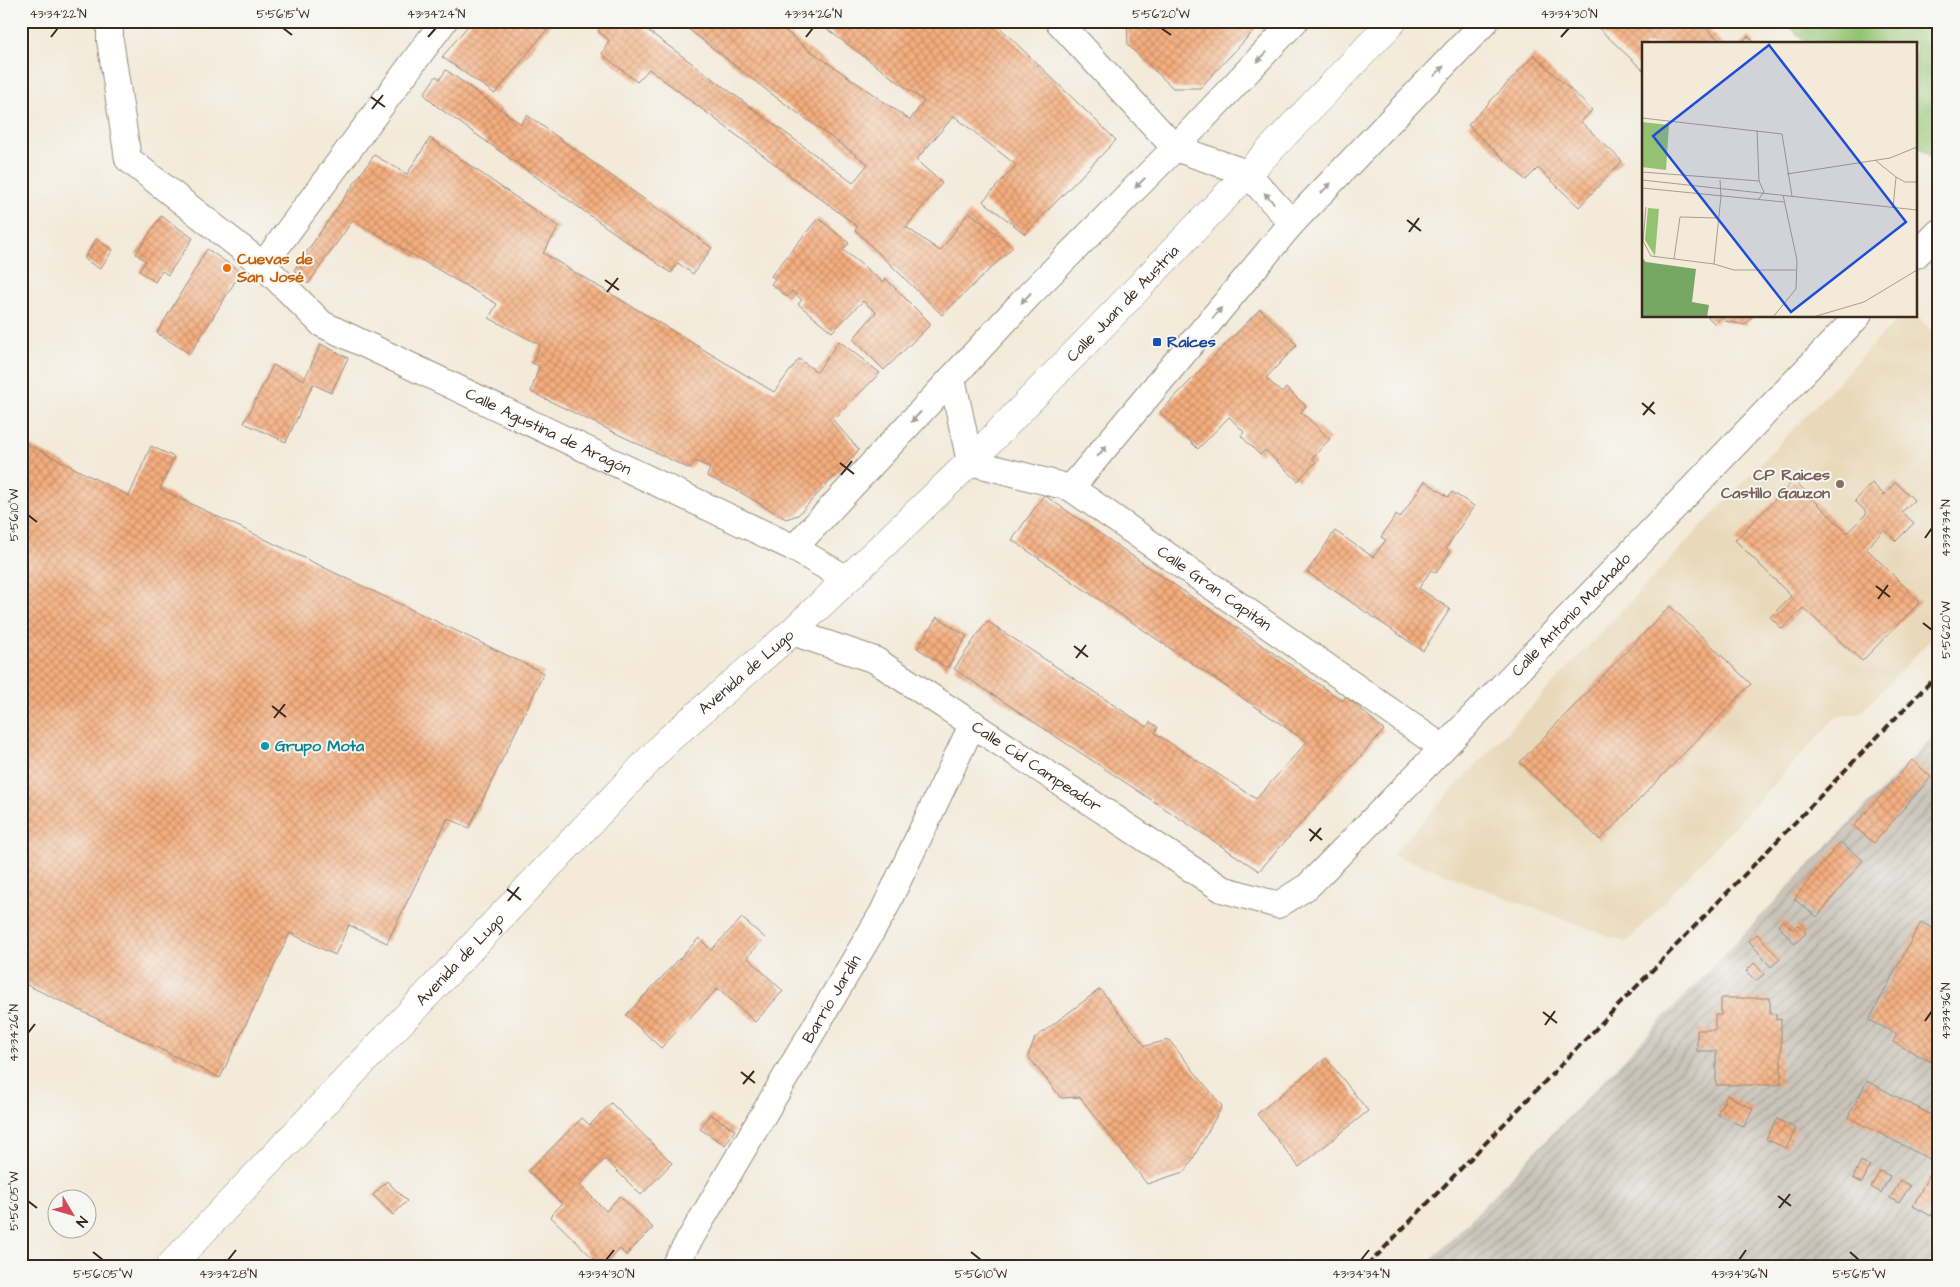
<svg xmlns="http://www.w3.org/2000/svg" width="1960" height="1287" viewBox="0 0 1960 1287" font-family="'Architects Daughter',sans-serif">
	<defs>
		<pattern id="industrial-furrows" width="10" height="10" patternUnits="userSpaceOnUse" patternTransform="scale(1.25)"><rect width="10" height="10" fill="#c9c3b8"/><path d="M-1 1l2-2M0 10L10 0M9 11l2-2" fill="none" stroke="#a49f95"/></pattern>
		<pattern id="building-cross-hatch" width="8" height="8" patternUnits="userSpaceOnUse" patternTransform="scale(1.25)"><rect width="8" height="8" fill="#f5ae7e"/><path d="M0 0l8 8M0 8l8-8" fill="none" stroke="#c88e67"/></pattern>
	</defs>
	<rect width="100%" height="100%" fill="#f6f6f2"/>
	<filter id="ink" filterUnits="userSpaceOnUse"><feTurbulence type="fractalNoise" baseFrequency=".02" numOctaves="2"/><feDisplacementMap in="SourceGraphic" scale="10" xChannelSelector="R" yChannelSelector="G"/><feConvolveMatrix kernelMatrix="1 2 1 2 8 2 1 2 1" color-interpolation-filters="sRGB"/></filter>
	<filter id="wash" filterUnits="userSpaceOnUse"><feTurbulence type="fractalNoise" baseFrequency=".0096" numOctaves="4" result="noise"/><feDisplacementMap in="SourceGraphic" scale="20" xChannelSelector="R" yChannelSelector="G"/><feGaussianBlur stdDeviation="1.12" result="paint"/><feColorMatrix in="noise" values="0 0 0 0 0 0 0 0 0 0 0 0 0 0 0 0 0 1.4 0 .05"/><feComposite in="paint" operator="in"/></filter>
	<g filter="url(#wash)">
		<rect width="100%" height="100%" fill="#f3ead9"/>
		<polygon fill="#e9d9ba" points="1900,316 1916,316 1939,337 1939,631 1860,713 1837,716 1626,943 1392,854"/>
		<polygon fill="url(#industrial-furrows)" points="1939,730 1939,1266 1426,1266"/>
		<polygon fill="#93c271" stroke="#677648" points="1784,21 1939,21 1939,165 1916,144 1916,44 1808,44"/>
		<g id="blocks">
			<g fill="url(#building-cross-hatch)">
				<polygon points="472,21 554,21 495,94 442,57"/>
				<polygon points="606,21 635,21 853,183 868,164 769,92 678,21 773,21 808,49 910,120 924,101 816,21 993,21 1116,140 1025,234 983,201 1016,165 954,116 916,160 942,183 906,227 940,251 969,212 1013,247 942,315 855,230 858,227 649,69 637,82 602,54 609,40 598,31"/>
				<polygon points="1127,21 1263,21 1200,88 1173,88 1128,45"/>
				<polygon points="1591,21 1699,21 1723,44 1644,44 1644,71"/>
				<polygon points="1748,36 1756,44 1740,44"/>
				<polygon points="1534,55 1592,110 1581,122 1622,161 1579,207 1538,168 1526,180 1468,125"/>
				<polygon points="446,70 521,124 527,115 712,248 693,274 678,263 671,273 435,105 424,94 436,76 440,79"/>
				<polygon points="430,138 559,227 543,253 774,392 799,359 817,372 839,341 880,373 833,420 859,450 798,515 786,519 738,491 707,476 710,468 695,461 690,469 531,392 539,366 532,363 540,345 489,318 497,304 353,220 308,284 294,270 374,155 407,174"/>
				<polygon points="161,216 193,238 168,275 162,271 155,282 139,271 146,261 136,254"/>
				<polygon points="818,218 849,243 843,250 883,282 886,279 931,324 884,370 853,339 876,312 863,301 832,332 798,304 802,300 792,291 787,297 771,284 775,279 771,276"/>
				<polygon points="96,239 113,250 100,269 84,259"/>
				<polygon points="207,249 241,272 190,354 157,333"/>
				<polygon points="1260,309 1297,345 1266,378 1282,393 1286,388 1306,406 1301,412 1330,439 1312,458 1316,462 1298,481 1265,450 1260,455 1241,436 1244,432 1229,417 1198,449 1160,412"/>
				<polygon points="1707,316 1753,316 1745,325 1725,321 1721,317 1715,324"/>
				<polygon points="321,344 348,358 331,393 313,384 286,442 244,423 273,365 304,380"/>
				<polygon points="21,441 129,496 151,446 174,457 160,489 544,673 469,828 448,818 387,943 349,925 335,955 290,933 220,1078 21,982 21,951 23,947 21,946"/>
				<polygon points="1794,480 1847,533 1867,513 1855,501 1872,483 1884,495 1896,482 1914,500 1902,512 1914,523 1896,541 1884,530 1866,548 1920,602 1862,661 1803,608 1782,629 1770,617 1791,596 1735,540"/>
				<polygon points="1425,481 1448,497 1452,492 1474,506 1446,548 1450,552 1436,573 1431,570 1419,588 1450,609 1423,651 1307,572 1335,531 1373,557 1386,540 1381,537 1396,515 1400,518"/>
				<polygon points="1044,495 1343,701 1346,696 1384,730 1259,871 954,669 987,621 1147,727 1150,722 1158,727 1155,733 1256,799 1307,742 1012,540"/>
				<polygon points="1670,606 1751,684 1600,840 1520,762"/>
				<polygon points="937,617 967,636 947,668 917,648"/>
				<polygon points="1939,736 1939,753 1930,744"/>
				<polygon points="1912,760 1931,777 1874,843 1854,826"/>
				<polygon points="1840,842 1863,860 1817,917 1794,899"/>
				<polygon points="742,918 765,938 747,957 783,991 755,1022 718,988 661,1048 626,1015 699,938 711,950"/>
				<polygon points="1783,920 1793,930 1798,925 1806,933 1795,944 1778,925"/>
				<polygon points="1921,922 1939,932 1939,1066 1893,1042 1897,1034 1869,1020"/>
				<polygon points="1757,934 1780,959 1771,967 1749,941"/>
				<polygon points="1754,963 1764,974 1756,981 1746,971"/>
				<polygon points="1100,989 1145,1046 1169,1040 1222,1106 1186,1171 1147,1184 1080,1097 1061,1098 1028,1056 1035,1038"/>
				<polygon points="1721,998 1770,998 1770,1014 1776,1014 1776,1020 1781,1019 1781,1085 1716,1085 1716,1051 1697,1051 1697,1030 1715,1030 1715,1015 1721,1015"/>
				<polygon points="1326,1058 1368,1111 1299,1167 1257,1114"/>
				<polygon points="1867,1081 1939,1119 1939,1164 1848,1117"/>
				<polygon points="1727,1095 1753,1109 1744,1127 1717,1114"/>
				<polygon points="611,1103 672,1163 641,1195 605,1159 580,1185 606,1211 620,1196 653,1228 626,1255 620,1249 604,1266 601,1266 550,1216 562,1204 528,1171 582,1118 590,1125"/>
				<polygon points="710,1114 735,1130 725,1145 700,1129"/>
				<polygon points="1777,1119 1796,1129 1786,1148 1766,1139"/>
				<polygon points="1861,1161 1870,1166 1862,1183 1853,1178"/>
				<polygon points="1880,1171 1890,1176 1881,1193 1871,1187"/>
				<polygon points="1929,1175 1939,1180 1939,1202 1931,1216 1913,1206"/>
				<polygon points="1901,1180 1910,1186 1899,1203 1890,1198"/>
				<polygon points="387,1181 407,1201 393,1215 373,1195"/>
			</g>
		</g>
	</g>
	<g filter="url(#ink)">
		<use href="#blocks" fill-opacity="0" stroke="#978a7c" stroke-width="1"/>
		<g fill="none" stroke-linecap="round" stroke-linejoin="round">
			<defs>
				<g id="street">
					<path id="s1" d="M110,21V40L128,159L263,265L322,324L794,548L847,579"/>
					<polyline points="1058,21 1175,148 1247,173 1292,223"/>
					<polyline points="1916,255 1939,232"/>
					<polyline points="263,265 444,21"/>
					<path id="s2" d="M952,378L970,462L1071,488L1443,748"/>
					<polyline points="1071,488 1292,223 1486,21"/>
					<polyline points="794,548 1029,295 1175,148 1295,21"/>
					<path id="s3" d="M792,632L875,660L1222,889L1278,905L1308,886L1443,748L1858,316"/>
					<path id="s4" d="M674,1266L883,912L973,723"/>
				</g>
				<g id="primary">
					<path id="s5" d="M170,1266L669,739L792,632L970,462L1119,308L1393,21"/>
				</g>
			</defs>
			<use href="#street" stroke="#978a7c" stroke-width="28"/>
			<use href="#primary" stroke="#978a7c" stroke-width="29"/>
			<use href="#street" stroke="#fff" stroke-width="26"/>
			<use href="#primary" stroke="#fff" stroke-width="28"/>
			<polyline stroke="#3b2a1e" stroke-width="4" stroke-dasharray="8 4" stroke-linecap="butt" points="1367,1266 1939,673"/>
		</g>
		<defs><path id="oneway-solid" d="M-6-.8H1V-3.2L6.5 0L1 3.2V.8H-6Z" transform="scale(1.25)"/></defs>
		<g fill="#a79f9a">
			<use href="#oneway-solid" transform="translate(1262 57) rotate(134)"/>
			<use href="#oneway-solid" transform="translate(1439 71) rotate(-46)"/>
			<use href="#oneway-solid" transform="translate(1140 183) rotate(135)"/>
			<use href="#oneway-solid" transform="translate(1326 188) rotate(-46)"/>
			<use href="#oneway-solid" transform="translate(1269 198) rotate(-133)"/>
			<use href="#oneway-solid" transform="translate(1026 298) rotate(133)"/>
			<use href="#oneway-solid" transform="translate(1217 313) rotate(-50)"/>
			<use href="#oneway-solid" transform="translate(916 417) rotate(133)"/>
			<use href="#oneway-solid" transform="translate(1102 451) rotate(-50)"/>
		</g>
	</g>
	<path fill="none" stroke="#3b2a1e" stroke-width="2" d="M283,28L292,35M1161,28L1171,35M51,37L58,28M428,37L436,28M806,37L813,28M1561,37L1569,28M371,97L385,107M372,109L383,95M1407,220L1421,231M1409,232L1419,218M605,280L619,290M607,292L618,278M1642,403L1655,414M1643,415L1654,402M840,463L854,474M841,475L852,461M28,515L37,522M1925,538L1932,528M1876,586L1890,597M1878,599L1888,585M1923,623L1932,630M1074,646L1088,657M1076,658L1086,645M272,706L286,717M274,718L285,704M1309,829L1322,840M1310,841L1321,828M507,889L521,900M508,901L519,887M1543,1012L1557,1023M1925,1021L1932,1011M1545,1025L1555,1011M28,1033L35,1024M741,1072L755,1083M743,1084L754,1071M1778,1196L1791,1206M28,1201L37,1208M1779,1208L1790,1194M93,1252L103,1260M971,1252L981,1260M1850,1252L1859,1260M228,1260L236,1250M606,1260L614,1250M1361,1260L1369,1250M1739,1260L1746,1250"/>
	<circle fill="#e8710a" stroke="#f6f6f2" stroke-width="2" cx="227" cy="268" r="5"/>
	<rect fill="#1a4fb4" stroke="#f6f6f2" stroke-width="2" x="1152" y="337" width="10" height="10" rx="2.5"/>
	<circle fill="#8d6e63" stroke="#f6f6f2" stroke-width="2" cx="1840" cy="484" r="5"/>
	<circle fill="#0f9aa8" stroke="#f6f6f2" stroke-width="2" cx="265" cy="746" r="5"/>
	<g text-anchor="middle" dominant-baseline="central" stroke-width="4" stroke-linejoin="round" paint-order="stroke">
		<g font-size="16" font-weight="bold" fill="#c56008" stroke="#f6f6f2" text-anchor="start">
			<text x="237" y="259">Cuevas de<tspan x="237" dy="18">San José</tspan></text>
		</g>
		<g font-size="16" fill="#3b2a1e" stroke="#f6f6f2">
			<text stroke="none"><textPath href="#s5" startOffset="1355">Calle Juan de Austria</textPath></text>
			<text stroke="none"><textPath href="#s1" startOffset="645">Calle Agustina de Aragón</textPath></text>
			<text stroke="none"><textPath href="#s2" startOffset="365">Calle Gran Capitán</textPath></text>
			<text stroke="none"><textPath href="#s3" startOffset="975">Calle Antonio Machado</textPath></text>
			<text stroke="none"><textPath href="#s5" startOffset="828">Avenida de Lugo</textPath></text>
			<text stroke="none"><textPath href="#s3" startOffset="281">Calle Cid Campeador</textPath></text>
			<text stroke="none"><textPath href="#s5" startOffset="422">Avenida de Lugo</textPath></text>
			<text stroke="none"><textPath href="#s4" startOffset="310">Barrio Jardín</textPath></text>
		</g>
		<g font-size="16" font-weight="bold" fill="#164399" stroke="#f6f6f2" text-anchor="start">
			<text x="1167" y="342">Raíces</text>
		</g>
		<g font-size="16" font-weight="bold" fill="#785e54" stroke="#f6f6f2" text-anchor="end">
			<text x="1830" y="475">CP Raices<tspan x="1830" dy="18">Castillo Gauzon</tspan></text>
		</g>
		<g font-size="16" font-weight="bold" fill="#0d838f" stroke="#f6f6f2" text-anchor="start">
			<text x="275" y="746">Grupo Mota</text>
		</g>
	</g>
	<g transform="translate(1642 42)">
		<rect width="275" height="275" fill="#f3ead9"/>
		<path d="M0,216L4,220L54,227L50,260L67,263L65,275H0Z" fill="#76a863"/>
		<path d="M0,80L27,83L24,128L0,125ZM6,166L17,167L13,214L3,198Z" fill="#93c271"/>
		<path fill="none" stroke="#a99d8e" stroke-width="1" d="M0,76L140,92L150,154M115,88L117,139L122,150L116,158M233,118L254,135L263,140H275M0,130L117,139M145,132L248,116L275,105M0,138L275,168M0,146L142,160M4,165L1,199L9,214L72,222L92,228H154M251,166L254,135M32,217L38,175L76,176M72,222L79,154L78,138M131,275L154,247L155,218L141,153M171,275L222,260L275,228"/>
		<path fill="#1d4ed8" fill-opacity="0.15" stroke="#1d4ed8" stroke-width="2.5" d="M127,3L264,180L149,270L11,94Z"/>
		<rect width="275" height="275" fill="none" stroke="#3b2a1e" stroke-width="2.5"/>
	</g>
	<rect width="1960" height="1287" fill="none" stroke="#f6f6f2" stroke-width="55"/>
	<g transform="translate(72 1214) rotate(128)"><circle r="24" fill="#f6f6f2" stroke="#aba49d"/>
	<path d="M0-4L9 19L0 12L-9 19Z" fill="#d1495b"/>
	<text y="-8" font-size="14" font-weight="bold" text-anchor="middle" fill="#3b2a1e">N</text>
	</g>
	<rect x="28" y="28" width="1904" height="1232" fill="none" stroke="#3b2a1e" stroke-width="2"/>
	<g font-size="12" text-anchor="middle" fill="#3b2a1e">
		<text x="58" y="18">43°34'22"N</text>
		<text x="283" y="18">5°56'15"W</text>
		<text x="436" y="18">43°34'24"N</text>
		<text x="813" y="18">43°34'26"N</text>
		<text x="1161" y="18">5°56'20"W</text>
		<text x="1569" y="18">43°34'30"N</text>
		<text transform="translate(14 515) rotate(-90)" y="4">5°56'10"W</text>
		<text transform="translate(1946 528) rotate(-90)" y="4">43°34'34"N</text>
		<text transform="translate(1946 630) rotate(-90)" y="4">5°56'20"W</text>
		<text transform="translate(1946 1011) rotate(-90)" y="4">43°34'36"N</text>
		<text transform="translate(14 1033) rotate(-90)" y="4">43°34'26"N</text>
		<text transform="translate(14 1201) rotate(-90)" y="4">5°56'05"W</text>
		<text x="103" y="1278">5°56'05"W</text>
		<text x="228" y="1278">43°34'28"N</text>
		<text x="606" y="1278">43°34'30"N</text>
		<text x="981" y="1278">5°56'10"W</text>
		<text x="1361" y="1278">43°34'34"N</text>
		<text x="1739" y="1278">43°34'36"N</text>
		<text x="1859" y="1278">5°56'15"W</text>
	</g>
</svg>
